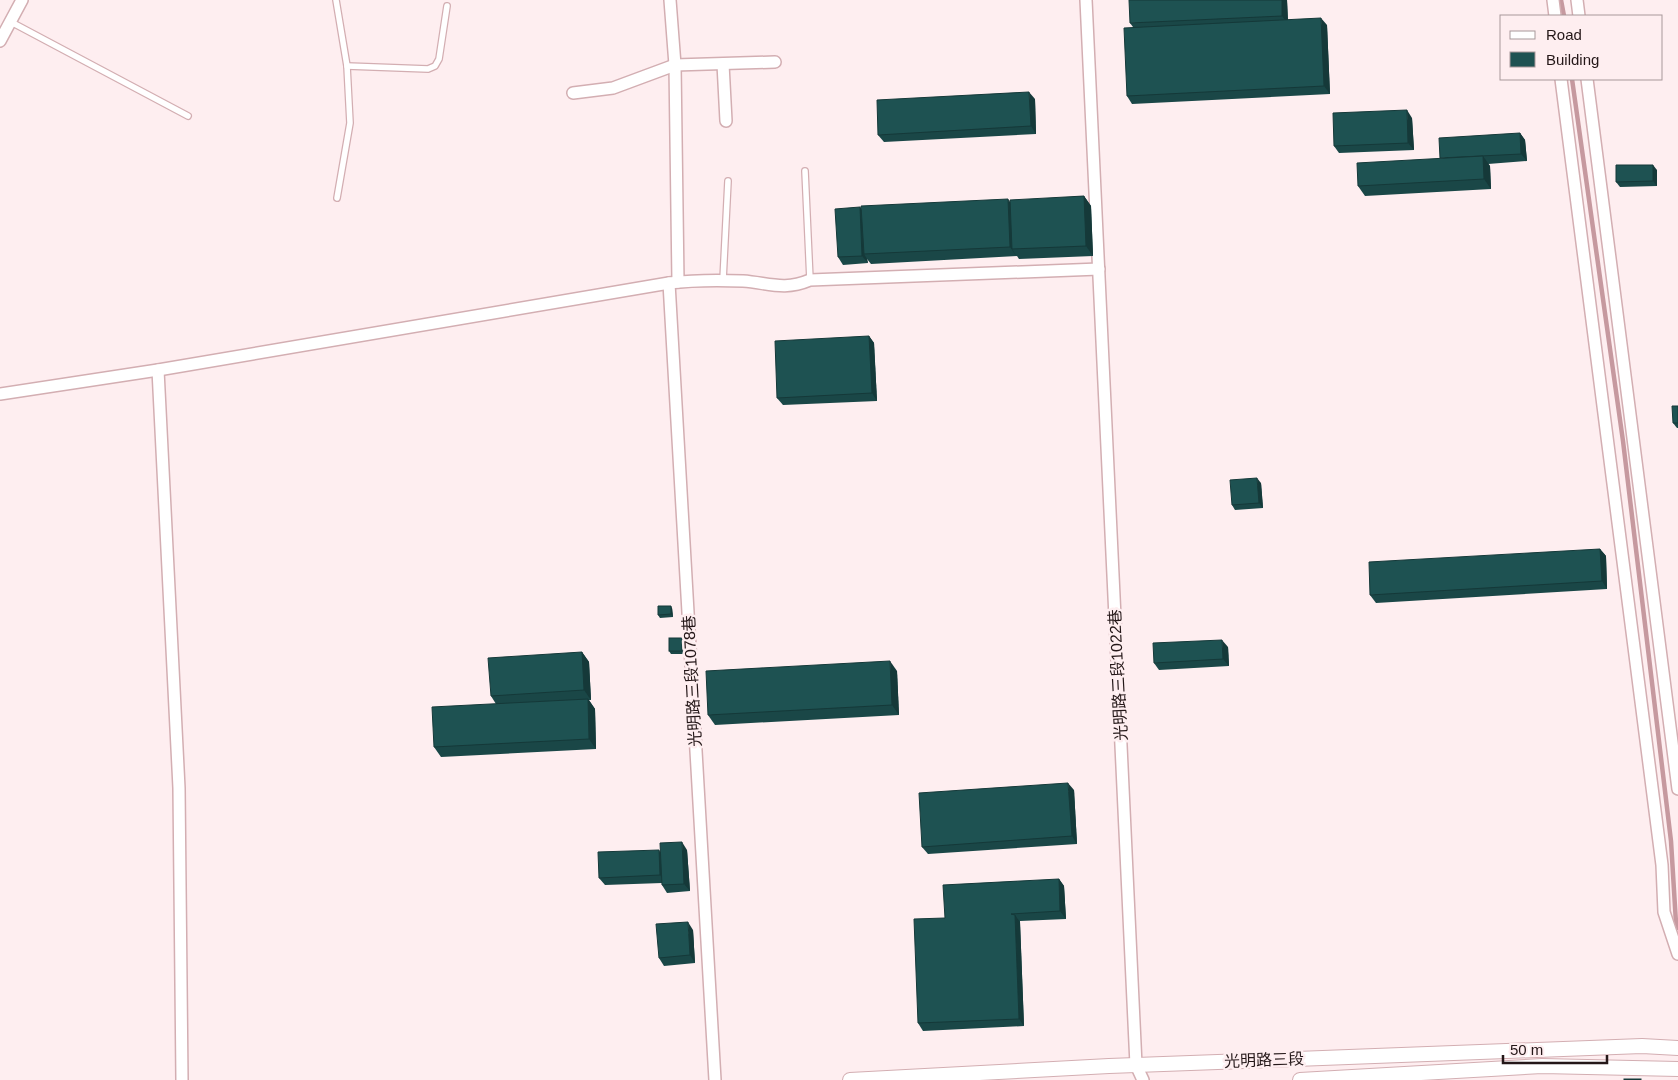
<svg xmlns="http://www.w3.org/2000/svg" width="1678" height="1080" viewBox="0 0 1678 1080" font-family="Helvetica,'Noto Sans TC',sans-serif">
	<rect width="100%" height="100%" fill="#feeef0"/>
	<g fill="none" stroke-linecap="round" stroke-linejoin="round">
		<g stroke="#c6999f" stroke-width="4.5">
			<polyline points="1561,0 1564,16"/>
			<polyline points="1572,79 1623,441 1671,841 1676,923 1678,928"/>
		</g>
		<defs>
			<g id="service">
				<polyline points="336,0 347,66 350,123 337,198"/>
				<polyline points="11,22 188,116"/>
				<polyline points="347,66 428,69 435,66 439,59 447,6"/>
				<polyline points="805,171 810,280"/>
				<polyline points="723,280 728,181"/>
			</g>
			<g id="minor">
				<polyline points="670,0 675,65 678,282"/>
				<polyline points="1086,0 1136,1065 1143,1080"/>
				<polyline points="1553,0 1555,16"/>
				<polyline points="1577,0 1579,16"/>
				<polyline points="0,41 22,0"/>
				<polyline points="723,64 726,121"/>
				<polyline points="1561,79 1662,865 1664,912 1678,954"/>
				<polyline points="1587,79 1678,789"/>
				<polyline points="573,93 613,88 675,65 775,62"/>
				<polyline points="669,283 715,1080"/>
				<polyline points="158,370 179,788 182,1080"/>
				<path d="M0,394L158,370L669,283C694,280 718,280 743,281C769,283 784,291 810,280L1099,269"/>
			</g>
			<g id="tertiary">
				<polyline points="850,1080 1109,1066 1642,1046 1678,1048"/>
				<polyline points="1300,1080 1542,1066 1678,1069"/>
			</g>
		</defs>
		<use href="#service" stroke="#d3aeb2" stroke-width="8"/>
		<use href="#minor" stroke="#d3aeb2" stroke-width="14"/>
		<use href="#tertiary" stroke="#d3aeb2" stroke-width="16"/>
		<use href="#service" stroke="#fff" stroke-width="5.5"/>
		<use href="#minor" stroke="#fff" stroke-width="11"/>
		<use href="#tertiary" stroke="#fff" stroke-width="14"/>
	</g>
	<g fill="#1a4747">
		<polygon points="1287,0 1288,20 1327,25 1330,94 1132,104 1127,96 1133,27 1130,23"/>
		<polygon points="1035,99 1036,134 884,142 878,135"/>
		<polygon points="1412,118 1414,150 1339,153 1334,146"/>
		<polygon points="1520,133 1525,140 1527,161 1488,164 1490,166 1491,189 1365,196 1358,186"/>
		<polygon points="1657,170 1657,186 1620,187 1616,182"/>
		<polygon points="1084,196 1091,206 1093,256 1019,259 1017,256 871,264 867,259 868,263 843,265 838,257 860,207 862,210 1010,202"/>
		<polygon points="869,336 874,343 877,401 783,405 777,398"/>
		<polygon points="1678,406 1678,428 1677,428 1673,423"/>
		<polygon points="1261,483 1263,508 1235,510 1232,505"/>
		<polygon points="1600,549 1606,556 1607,589 1376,603 1370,595"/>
		<polygon points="672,608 673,617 660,618 658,615"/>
		<polygon points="684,640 684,654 671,654 669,651"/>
		<polygon points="1228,647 1229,666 1159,670 1154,663"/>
		<polygon points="582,652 589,662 591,700 589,700 595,709 596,749 441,757 434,747 496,704 491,696"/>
		<polygon points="897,671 899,715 715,725 708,715"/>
		<polygon points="1074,790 1077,844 928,854 922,847"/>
		<polygon points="687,850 690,891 667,893 662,885 662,883 605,885 599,878 661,852"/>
		<polygon points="1059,879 1064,886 1066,919 1020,921 1020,922 1024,1026 923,1031 918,1023 945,918"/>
		<polygon points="693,930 695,963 664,966 659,958"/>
	</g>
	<g fill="#153939">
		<polygon points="1282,0 1287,0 1288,24 1282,16"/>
		<polygon points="1321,18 1327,25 1330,94 1324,86"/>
		<polygon points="1029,92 1035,99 1036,134 1031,126"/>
		<polygon points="1407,110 1412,118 1414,150 1408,143"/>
		<polygon points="1520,133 1525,140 1527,161 1521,154"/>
		<polygon points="1483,156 1490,166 1491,189 1484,179"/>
		<polygon points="1653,165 1657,170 1657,186 1653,181"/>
		<polygon points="1084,196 1091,206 1093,256 1086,246"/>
		<polygon points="1008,199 1015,209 1012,249 1017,257 1010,247"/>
		<polygon points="860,207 865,215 864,254 867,259 868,263 862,256"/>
		<polygon points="869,336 874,343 877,401 872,393"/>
		<polygon points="1257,478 1261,483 1263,508 1259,503"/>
		<polygon points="1600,549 1606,556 1607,589 1602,581"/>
		<polygon points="671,606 672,608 673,617 671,614"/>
		<polygon points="682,638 684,640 684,654 682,651"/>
		<polygon points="1222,640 1228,647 1229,666 1223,659"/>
		<polygon points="582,652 589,662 591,700 584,690"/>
		<polygon points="890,661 897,671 899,715 892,705"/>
		<polygon points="588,699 595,709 596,749 589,739"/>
		<polygon points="1068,783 1074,790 1077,844 1072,836"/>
		<polygon points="682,842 687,850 690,891 684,884"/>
		<polygon points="659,850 664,858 665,883 660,875"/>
		<polygon points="1059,879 1064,886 1066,919 1060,911"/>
		<polygon points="1015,915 1020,922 1024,1026 1019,1019"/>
		<polygon points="688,922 693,930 695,963 690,955"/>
	</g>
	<g fill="#1e5252" stroke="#153939">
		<polygon points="1129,0 1282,0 1282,16 1130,23"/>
		<polygon points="1321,18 1324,86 1127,96 1124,28"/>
		<polygon points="1029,92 1031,126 878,135 877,100"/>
		<polygon points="1407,110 1408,143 1334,146 1333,113"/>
		<polygon points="1520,133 1521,154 1440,158 1439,138"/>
		<polygon points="1483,156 1484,179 1358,186 1357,163"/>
		<polygon points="1616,165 1653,165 1653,181 1616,182"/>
		<polygon points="1084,196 1086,246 1012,249 1010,200"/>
		<polygon points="1008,199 1010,247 864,254 861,206"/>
		<polygon points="860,207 862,256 838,257 835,209"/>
		<polygon points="869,336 872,393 777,398 775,341"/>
		<polygon points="1672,406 1678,406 1678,423 1673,423"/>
		<polygon points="1257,478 1259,503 1232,505 1230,480"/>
		<polygon points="1600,549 1602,581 1370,595 1369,562"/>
		<polygon points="658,606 671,606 671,614 658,615"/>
		<rect x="669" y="638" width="13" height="13"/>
		<polygon points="1222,640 1223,659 1154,663 1153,643"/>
		<polygon points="582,652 584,690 491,696 488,658"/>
		<polygon points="890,661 892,705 708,715 706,671"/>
		<polygon points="588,699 589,739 434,747 432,707"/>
		<polygon points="1068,783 1072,836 922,847 919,793"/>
		<polygon points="682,842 684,884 662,885 660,843"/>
		<polygon points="659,850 660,875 599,878 598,852"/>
		<polygon points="1059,879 1060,911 1011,914 1015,915 1019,1019 918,1023 914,919 945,918 943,885"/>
		<polygon points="688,922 690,955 659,958 656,924"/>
		<rect x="1624" y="1079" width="17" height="1"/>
	</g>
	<g text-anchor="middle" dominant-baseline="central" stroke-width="5" stroke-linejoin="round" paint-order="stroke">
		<g font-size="16" fill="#241718" stroke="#feeef0">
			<text transform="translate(1118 675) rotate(-93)">光明路三段1022巷</text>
			<text transform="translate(692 681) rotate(-93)">光明路三段1078巷</text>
			<text transform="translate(1264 1060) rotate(-2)">光明路三段</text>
		</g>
	</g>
	<rect x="1500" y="15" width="162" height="65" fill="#feeef0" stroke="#a7989a"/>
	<rect x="1510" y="31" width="25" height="8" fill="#ffffff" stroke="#a7989a"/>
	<text x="1546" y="40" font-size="15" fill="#241718">Road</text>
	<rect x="1510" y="52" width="25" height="15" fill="#1e5252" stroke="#a7989a"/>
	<text x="1546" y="65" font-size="15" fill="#241718">Building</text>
	<path d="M1503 1055v8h104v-8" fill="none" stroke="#241718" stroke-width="2.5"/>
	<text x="1510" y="1055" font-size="15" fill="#241718" stroke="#feeef0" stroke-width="4" paint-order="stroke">50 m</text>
</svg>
